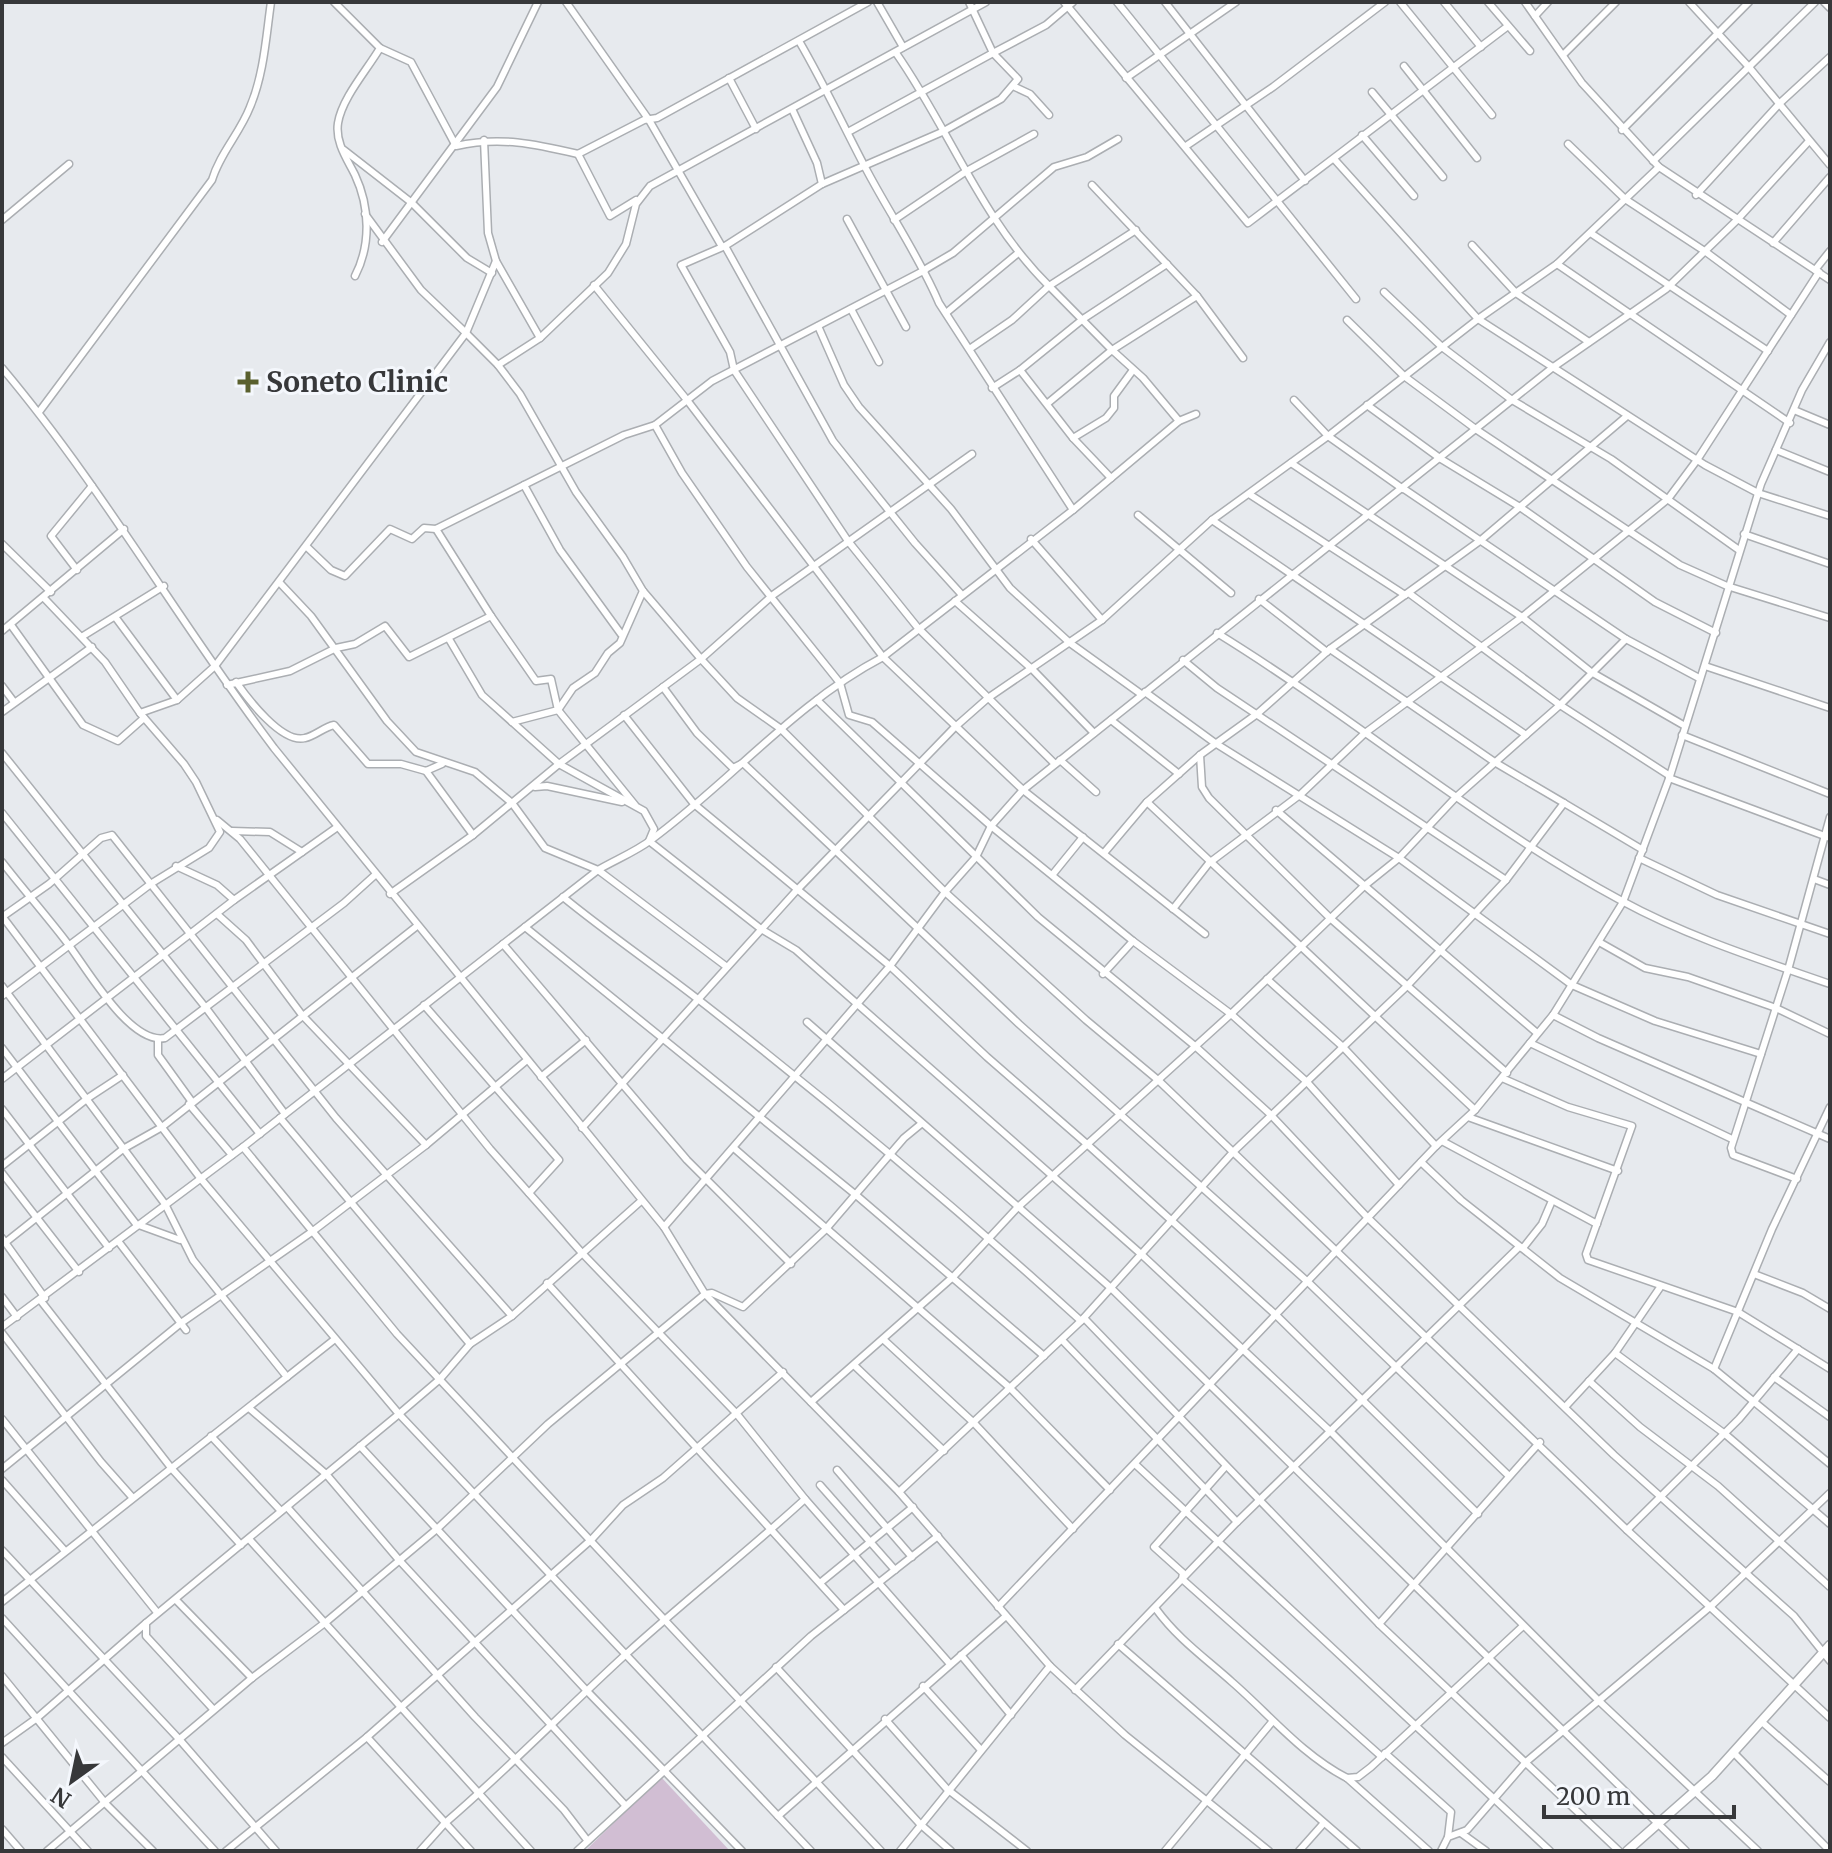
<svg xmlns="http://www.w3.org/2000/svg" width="1832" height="1853" viewBox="0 0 1832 1853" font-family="Merriweather,serif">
	<rect width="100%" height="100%" fill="#e7eaee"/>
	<polygon fill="#d1bed3" points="661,1777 730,1851 585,1851"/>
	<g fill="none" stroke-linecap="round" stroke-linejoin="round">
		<defs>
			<g id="street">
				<path d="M334,2L380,48C367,70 342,98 338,123C335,142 347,159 355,175C370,207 371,245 355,276"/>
				<polyline points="566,2 649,120 721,245"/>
				<polyline points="877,2 903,47"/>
				<polyline points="1064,2 1248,223 1508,26"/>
				<polyline points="1117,2 1356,299"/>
				<polyline points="1165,2 1305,181"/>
				<polyline points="1400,2 1492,115"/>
				<polyline points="1444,2 1481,47"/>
				<polyline points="1488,2 1530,51"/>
				<polyline points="1525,2 1582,83 1659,167 1830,280"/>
				<polyline points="1689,2 1748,66 1830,165"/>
				<polyline points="1824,2 1830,8"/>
				<polyline points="1535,16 1548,2"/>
				<path d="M799,41C823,82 843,125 865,167C889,213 919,256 939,303L1073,510"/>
				<path d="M380,48L411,62L456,146C500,136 535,144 578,154L644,120L657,118L868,2"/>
				<path d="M896,53C950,130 981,219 1049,286L1136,230"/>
				<polyline points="1563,55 1616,2"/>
				<polyline points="1404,66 1477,158"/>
				<polyline points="729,78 756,129"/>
				<polyline points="1126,78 1236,2"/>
				<polyline points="1015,87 1030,94 1049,115"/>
				<polyline points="1372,92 1443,177"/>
				<polyline points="793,111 817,163 822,184"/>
				<polyline points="1622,130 1749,2"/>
				<polyline points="848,132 993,53 969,2"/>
				<polyline points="1362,135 1414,196"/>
				<polyline points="484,140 488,233 496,261"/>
				<polyline points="1568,144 1625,199 1706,252 1791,315"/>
				<polyline points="1186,146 1273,87 1385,2"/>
				<polyline points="344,150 412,203 467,258 492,273"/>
				<polyline points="578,154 610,216 636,200"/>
				<polyline points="1335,160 1478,319 1705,465 1758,493 1830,516"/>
				<polyline points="1653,161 1815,2"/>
				<polyline points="1092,185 1197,296"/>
				<polyline points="1696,195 1780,103 1830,57"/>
				<polyline points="365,214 421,290 466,333 496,261 540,338 498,365 520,394 576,492 623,557 643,591 701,659 737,698 781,729 945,892 1086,1020 1158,1080 1627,1530 1830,1718"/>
				<polyline points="847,219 906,327"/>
				<polyline points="2,220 69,164"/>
				<polyline points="894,220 965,172 1034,134"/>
				<polyline points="1592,234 1768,351"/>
				<polyline points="382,242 497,87 538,2"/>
				<polyline points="1773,243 1830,177"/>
				<polyline points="1472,245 1516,293 1589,342"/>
				<polyline points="725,246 833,441 915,543 962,595"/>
				<polyline points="1557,264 1790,423"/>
				<polyline points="924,270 953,253 1054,167 1087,157 1118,139"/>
				<polyline points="1815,270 1830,251"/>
				<polyline points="594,285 687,400 883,657 1023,790 1205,934"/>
				<polyline points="1384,292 1442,347 1512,400 1611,459 1739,550"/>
				<polyline points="851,309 879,362"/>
				<polyline points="946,313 1017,254"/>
				<polyline points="1347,320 1404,376 1477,430 1680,565 1727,586 1830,618"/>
				<polyline points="818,326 844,385 859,407 951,509 1010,588 1070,643 1141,694"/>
				<polyline points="540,338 608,273 626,244 636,204 650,186 986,2"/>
				<polyline points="971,348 1012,320 1049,286 1112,350 1197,296 1243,358"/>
				<path d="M2,368C103,488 180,624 274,748L664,1227L705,1294L899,1492L1050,1666L1125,1735L1269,1851"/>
				<polyline points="1020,370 1083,319 1167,264"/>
				<polyline points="992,388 1020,370 1073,438 1111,478"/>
				<polyline points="1294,400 1328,436 1403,489"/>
				<polyline points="1048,403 1112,350 1143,378 1179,421"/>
				<polyline points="1367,405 1441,459 1520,507 1655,602 1716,633"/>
				<polyline points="1794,410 1830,425"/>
				<path d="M39,412L212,180C220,153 240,133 250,107C264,74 266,37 271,2"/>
				<polyline points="655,425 682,473 747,567 840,683 849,715 872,722 991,826 1133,941 1231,1014 1307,1082 1399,1185"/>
				<polyline points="1073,438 1106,418 1114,408 1114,396 1133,370"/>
				<polyline points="1776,450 1830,472"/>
				<polyline points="1291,463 1522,617 1591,672 1685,726"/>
				<polyline points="524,485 560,550 621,634"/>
				<polyline points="1249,494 1405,595"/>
				<polyline points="1138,515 1231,593"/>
				<polyline points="1212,520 1526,735"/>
				<polyline points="436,529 491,616"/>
				<polyline points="1744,534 1830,564"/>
				<polyline points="1031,539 1102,620"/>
				<polyline points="2,544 51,592"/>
				<polyline points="307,547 331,570 345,576 390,529 412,539 424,528 436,529 624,435 655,425 712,381 925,270"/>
				<polyline points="77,570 51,536 92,486"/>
				<polyline points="279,582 311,616 387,721 416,752 475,772 512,803 545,848 598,870 727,967"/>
				<polyline points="1410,594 1560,705 1670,776"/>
				<polyline points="1259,599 1327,652"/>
				<polyline points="955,601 1033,670 1094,733"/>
				<polyline points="116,618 177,700"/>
				<polyline points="11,625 83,725 118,741 144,718"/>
				<polyline points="2,631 124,529"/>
				<path d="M1217,633C1355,718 1479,824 1622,901C1686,936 1761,960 1830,984"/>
				<polyline points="83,636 164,586"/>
				<polyline points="449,639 482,695 559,764 644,811 654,829 649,841 761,929 796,950 1141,1254 1331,1432 1599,1701 1758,1851"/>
				<polyline points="1626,639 1699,678"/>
				<polyline points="1183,660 1217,688 1506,880"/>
				<polyline points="1705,666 1830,708"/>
				<path d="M236,682C248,699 282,744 305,738C315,736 324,727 334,725L368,764H401L426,771L442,764"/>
				<polyline points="227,685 290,671 336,648 355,644 385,626 409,657 491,616 536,681 551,679 558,710 635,805"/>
				<polyline points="2,686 14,702"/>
				<polyline points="663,687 697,733 733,768 743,763 1019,1024 1309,1283 1509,1476"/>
				<polyline points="1145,692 1215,743 1399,858 1572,985 1655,1021 1761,1054"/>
				<polyline points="817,700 1038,917 1195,1046 1270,1114 1368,1218 1614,1455 1794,1616 1830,1661"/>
				<polyline points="2,712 92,647"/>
				<polyline points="140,713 177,700 215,666 466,333 498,365"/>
				<polyline points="624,715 694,804 890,966 987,1057 1088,1145 1277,1316 1478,1514"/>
				<polyline points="1111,720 1179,774"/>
				<polyline points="512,722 558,710 573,688 595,673 608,653 620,643 643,591"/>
				<polyline points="1682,735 1830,794"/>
				<polyline points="2,753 206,1008 285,1114"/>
				<polyline points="1200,755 1202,787 1209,798 1330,918 1507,1073"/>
				<polyline points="1060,760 1096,792"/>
				<polyline points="1055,764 918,628 848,541 734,370 730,352 681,265 725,246 822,184 942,132 1001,99 1018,79 993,53 1046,25 1073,2"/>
				<polyline points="426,771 473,835"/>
				<polyline points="1669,778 1830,838"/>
				<polyline points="535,787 547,786 622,802"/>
				<polyline points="1147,802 1475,1110"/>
				<polyline points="1564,803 1643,850"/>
				<polyline points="1276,810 1537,1033"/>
				<polyline points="2,813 260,1134"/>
				<polyline points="217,820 240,839 490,1149 582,1253 736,1413 805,1499 950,1664"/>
				<polyline points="232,831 270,832 302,852"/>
				<polyline points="1104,853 1147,802 1200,755 1257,714 1330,649 1481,540 1627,416"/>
				<polyline points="1639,858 1717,895 1830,934"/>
				<path d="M2,862C23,889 45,914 65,940C85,965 129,1045 165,1038L344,903L375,875"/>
				<polyline points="176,866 217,885 234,900"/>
				<polyline points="1053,874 1083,837"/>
				<polyline points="1814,879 1830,885"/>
				<polyline points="390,894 473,835 559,764 701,659 773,595 972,454"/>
				<path d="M563,897C607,933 654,965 699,1000C830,1102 958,1209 1081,1321"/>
				<polyline points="1173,909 1209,863 1301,794 1365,733 1522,617 1668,499 1697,460 1819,272"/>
				<polyline points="217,914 246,940 302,1015 426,1145"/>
				<polyline points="2,916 201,1179 399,1414 811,1851"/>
				<polyline points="2,917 49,884 101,838 112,835 336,1118 512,1316"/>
				<polyline points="525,927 856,1195 1044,1356"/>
				<polyline points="1599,942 1645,968 1688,977 1776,1008 1830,1034"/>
				<polyline points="503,944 687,1160 791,1264"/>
				<polyline points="1103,974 1133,941"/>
				<polyline points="1267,979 1343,1047 1436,1146"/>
				<polyline points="2,986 165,1204 193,1260 287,1377"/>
				<polyline points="2,996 152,883 209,848 220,832 196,782 184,764 140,713 105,662 44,598"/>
				<polyline points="424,1005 559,1160 529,1193"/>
				<polyline points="1553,1015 1598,1038 1830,1139"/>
				<polyline points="807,1022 1111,1288 1686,1851"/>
				<polyline points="158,1040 158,1055 192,1102"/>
				<polyline points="1530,1043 1732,1139"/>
				<polyline points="2,1048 136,1224 180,1240"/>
				<polyline points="541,1077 586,1040"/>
				<polyline points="1502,1078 1568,1107 1632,1126 1586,1254 1588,1260 1738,1312 1830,1369"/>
				<polyline points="2,1079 234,900 336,828"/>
				<polyline points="189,1104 232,1155"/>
				<polyline points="2,1109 109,1248"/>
				<polyline points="1468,1117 1618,1171"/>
				<polyline points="280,1118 470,1344"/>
				<polyline points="582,1128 796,891 954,728 988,698 1102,620 1212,520 1328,436 1478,319 1557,264 1659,167"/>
				<polyline points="1442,1141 1597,1224"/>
				<polyline points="243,1147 397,1334 881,1851"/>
				<polyline points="735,1149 1009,1387 1110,1490"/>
				<polyline points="1421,1162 1461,1200 1560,1278 1714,1369 1830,1464"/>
				<polyline points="2,1166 88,1098 123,1075"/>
				<polyline points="2,1173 79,1272"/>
				<polyline points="1797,1179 1733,1155 1731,1148 1788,970 1830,817"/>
				<polyline points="664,1227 890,966 945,892 976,857 991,826 1023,790 1552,368 1666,289 1737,220 1809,141"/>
				<polyline points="2,1238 45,1298"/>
				<polyline points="118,1241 186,1330"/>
				<polyline points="6,1242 123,1149 162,1127 417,926"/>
				<polyline points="1754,1274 1803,1293 1830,1309"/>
				<polyline points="547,1283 844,1610"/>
				<polyline points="2,1297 17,1317"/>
				<polyline points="41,1301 172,1469 241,1545"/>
				<polyline points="1084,1318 1379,1624 1619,1851"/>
				<path d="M2,1327L243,1147L598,870C615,860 635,852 651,840C730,782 795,703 883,657L1073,510L1179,421L1196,414"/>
				<polyline points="2,1333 101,1462 132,1497"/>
				<polyline points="884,1340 974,1423 1073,1529"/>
				<polyline points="1062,1340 1237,1522"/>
				<polyline points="1615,1353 1725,1434 1830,1524"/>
				<polyline points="855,1366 944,1451"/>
				<polyline points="1714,1369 1772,1229 1830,1107"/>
				<polyline points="1774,1377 1830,1417"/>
				<polyline points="1589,1381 1640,1427 1718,1486 1830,1587"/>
				<polyline points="811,1402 954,1276 1017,1208 1231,1014 1363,887 1399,858 1456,797 1560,705 1626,639 1404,489"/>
				<polyline points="1566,1406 1615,1353 1661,1286"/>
				<polyline points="249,1408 326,1474 399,1560 625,1805"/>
				<polyline points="2,1419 156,1611"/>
				<polyline points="211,1436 281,1511"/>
				<polyline points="360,1446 587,1691 742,1851"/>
				<polyline points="1135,1464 1550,1851"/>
				<polyline points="1226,1466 1154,1547 1183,1573 1182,1579 1382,1757"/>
				<polyline points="2,1469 181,1323 313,1231 426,1145 527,1060"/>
				<polyline points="837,1470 912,1557"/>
				<polyline points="2,1480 65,1551"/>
				<polyline points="820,1485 895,1570"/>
				<polyline points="899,1492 1081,1321 1234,1151 1407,986 1506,880 1564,803 1496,763 1330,649"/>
				<polyline points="287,1507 475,1717 564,1810 587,1840"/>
				<polyline points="1627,1530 1739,1419 1798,1349"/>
				<polyline points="249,1539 531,1851"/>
				<polyline points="2,1550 179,1739 276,1851"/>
				<polyline points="820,1583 913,1507"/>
				<polyline points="176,1600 252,1678"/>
				<polyline points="2,1602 335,1339"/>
				<polyline points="998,1607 1436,1146 1475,1110 1553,1015 1623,902 1670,776 1761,484 1802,390 1830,342"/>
				<path d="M1156,1609C1178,1639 1204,1657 1232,1682C1269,1714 1302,1755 1347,1778L1358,1777L1371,1767L1523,1626"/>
				<polyline points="2,1618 215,1851"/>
				<polyline points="1379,1624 1540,1442"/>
				<polyline points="1118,1644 1357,1851"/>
				<polyline points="961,1655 1011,1715"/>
				<polyline points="776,1667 920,1824 951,1851"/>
				<polyline points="2,1676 106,1804 153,1851"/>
				<polyline points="923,1686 981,1750"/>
				<polyline points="1075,1690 1237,1522 1519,1247 1523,1248 1542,1224 1551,1203"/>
				<polyline points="213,1709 146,1636 146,1623 399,1414 440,1379 470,1344 512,1316 641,1201"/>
				<polyline points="885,1719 947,1789 1027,1851"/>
				<polyline points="1762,1722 1830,1782"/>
				<polyline points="367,1737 471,1851"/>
				<polyline points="2,1743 37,1718 146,1623"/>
				<polyline points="1385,1753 1451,1812 1448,1837"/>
				<polyline points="1734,1753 1830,1851"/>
				<polyline points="2,1757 88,1851"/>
				<polyline points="1347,1778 1429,1851"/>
				<polyline points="778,1816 1006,1616"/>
				<polyline points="2,1829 21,1851"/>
				<polyline points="1461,1833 1486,1851"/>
				<polyline points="47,1851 252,1678 326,1622 438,1528 548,1424 705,1294 712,1293 743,1307 825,1230 904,1138 921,1124"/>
				<polyline points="226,1851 367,1737 592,1539 623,1505 663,1478 783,1372"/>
				<path d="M420,1851L445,1823C507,1770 564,1711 624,1656C683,1602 746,1553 805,1499"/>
				<polyline points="577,1851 811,1636 938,1536"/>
				<polyline points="900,1851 1050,1666"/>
				<polyline points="1165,1851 1272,1722"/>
				<polyline points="1299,1851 1323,1824"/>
				<polyline points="1441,1851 1448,1837 1467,1830 1526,1762 1711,1606 1830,1493"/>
			</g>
			<polyline id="secondary" points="1627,1851 1712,1776 1830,1645"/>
		</defs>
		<use href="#street" stroke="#abaeb2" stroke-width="9"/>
		<use href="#secondary" stroke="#abaeb2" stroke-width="11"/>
		<use href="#street" stroke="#fff" stroke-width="6"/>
		<use href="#secondary" stroke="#fff" stroke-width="8"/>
	</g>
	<path fill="#5a602e" stroke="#f4f7fc" stroke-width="3" d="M244 370h8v8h8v8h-8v8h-8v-8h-8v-8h8z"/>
	<g text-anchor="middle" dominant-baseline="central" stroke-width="6" stroke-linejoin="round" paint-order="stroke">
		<g font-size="28" font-weight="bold" fill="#37383a" stroke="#f4f7fc" text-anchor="start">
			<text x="266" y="382">Soneto Clinic</text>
		</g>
	</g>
	<rect width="1832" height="1853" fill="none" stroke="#37383a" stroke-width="8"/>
	<g transform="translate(72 1781) rotate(213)" stroke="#f4f7fc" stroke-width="6" paint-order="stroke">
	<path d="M0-6L14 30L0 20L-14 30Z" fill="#37383a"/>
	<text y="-12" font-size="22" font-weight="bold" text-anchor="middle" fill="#37383a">N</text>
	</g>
	<path d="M1544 1805v12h190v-12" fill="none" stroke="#37383a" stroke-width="4"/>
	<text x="1556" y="1805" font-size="24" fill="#37383a" stroke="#f4f7fc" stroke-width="6" paint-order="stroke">200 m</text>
</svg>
